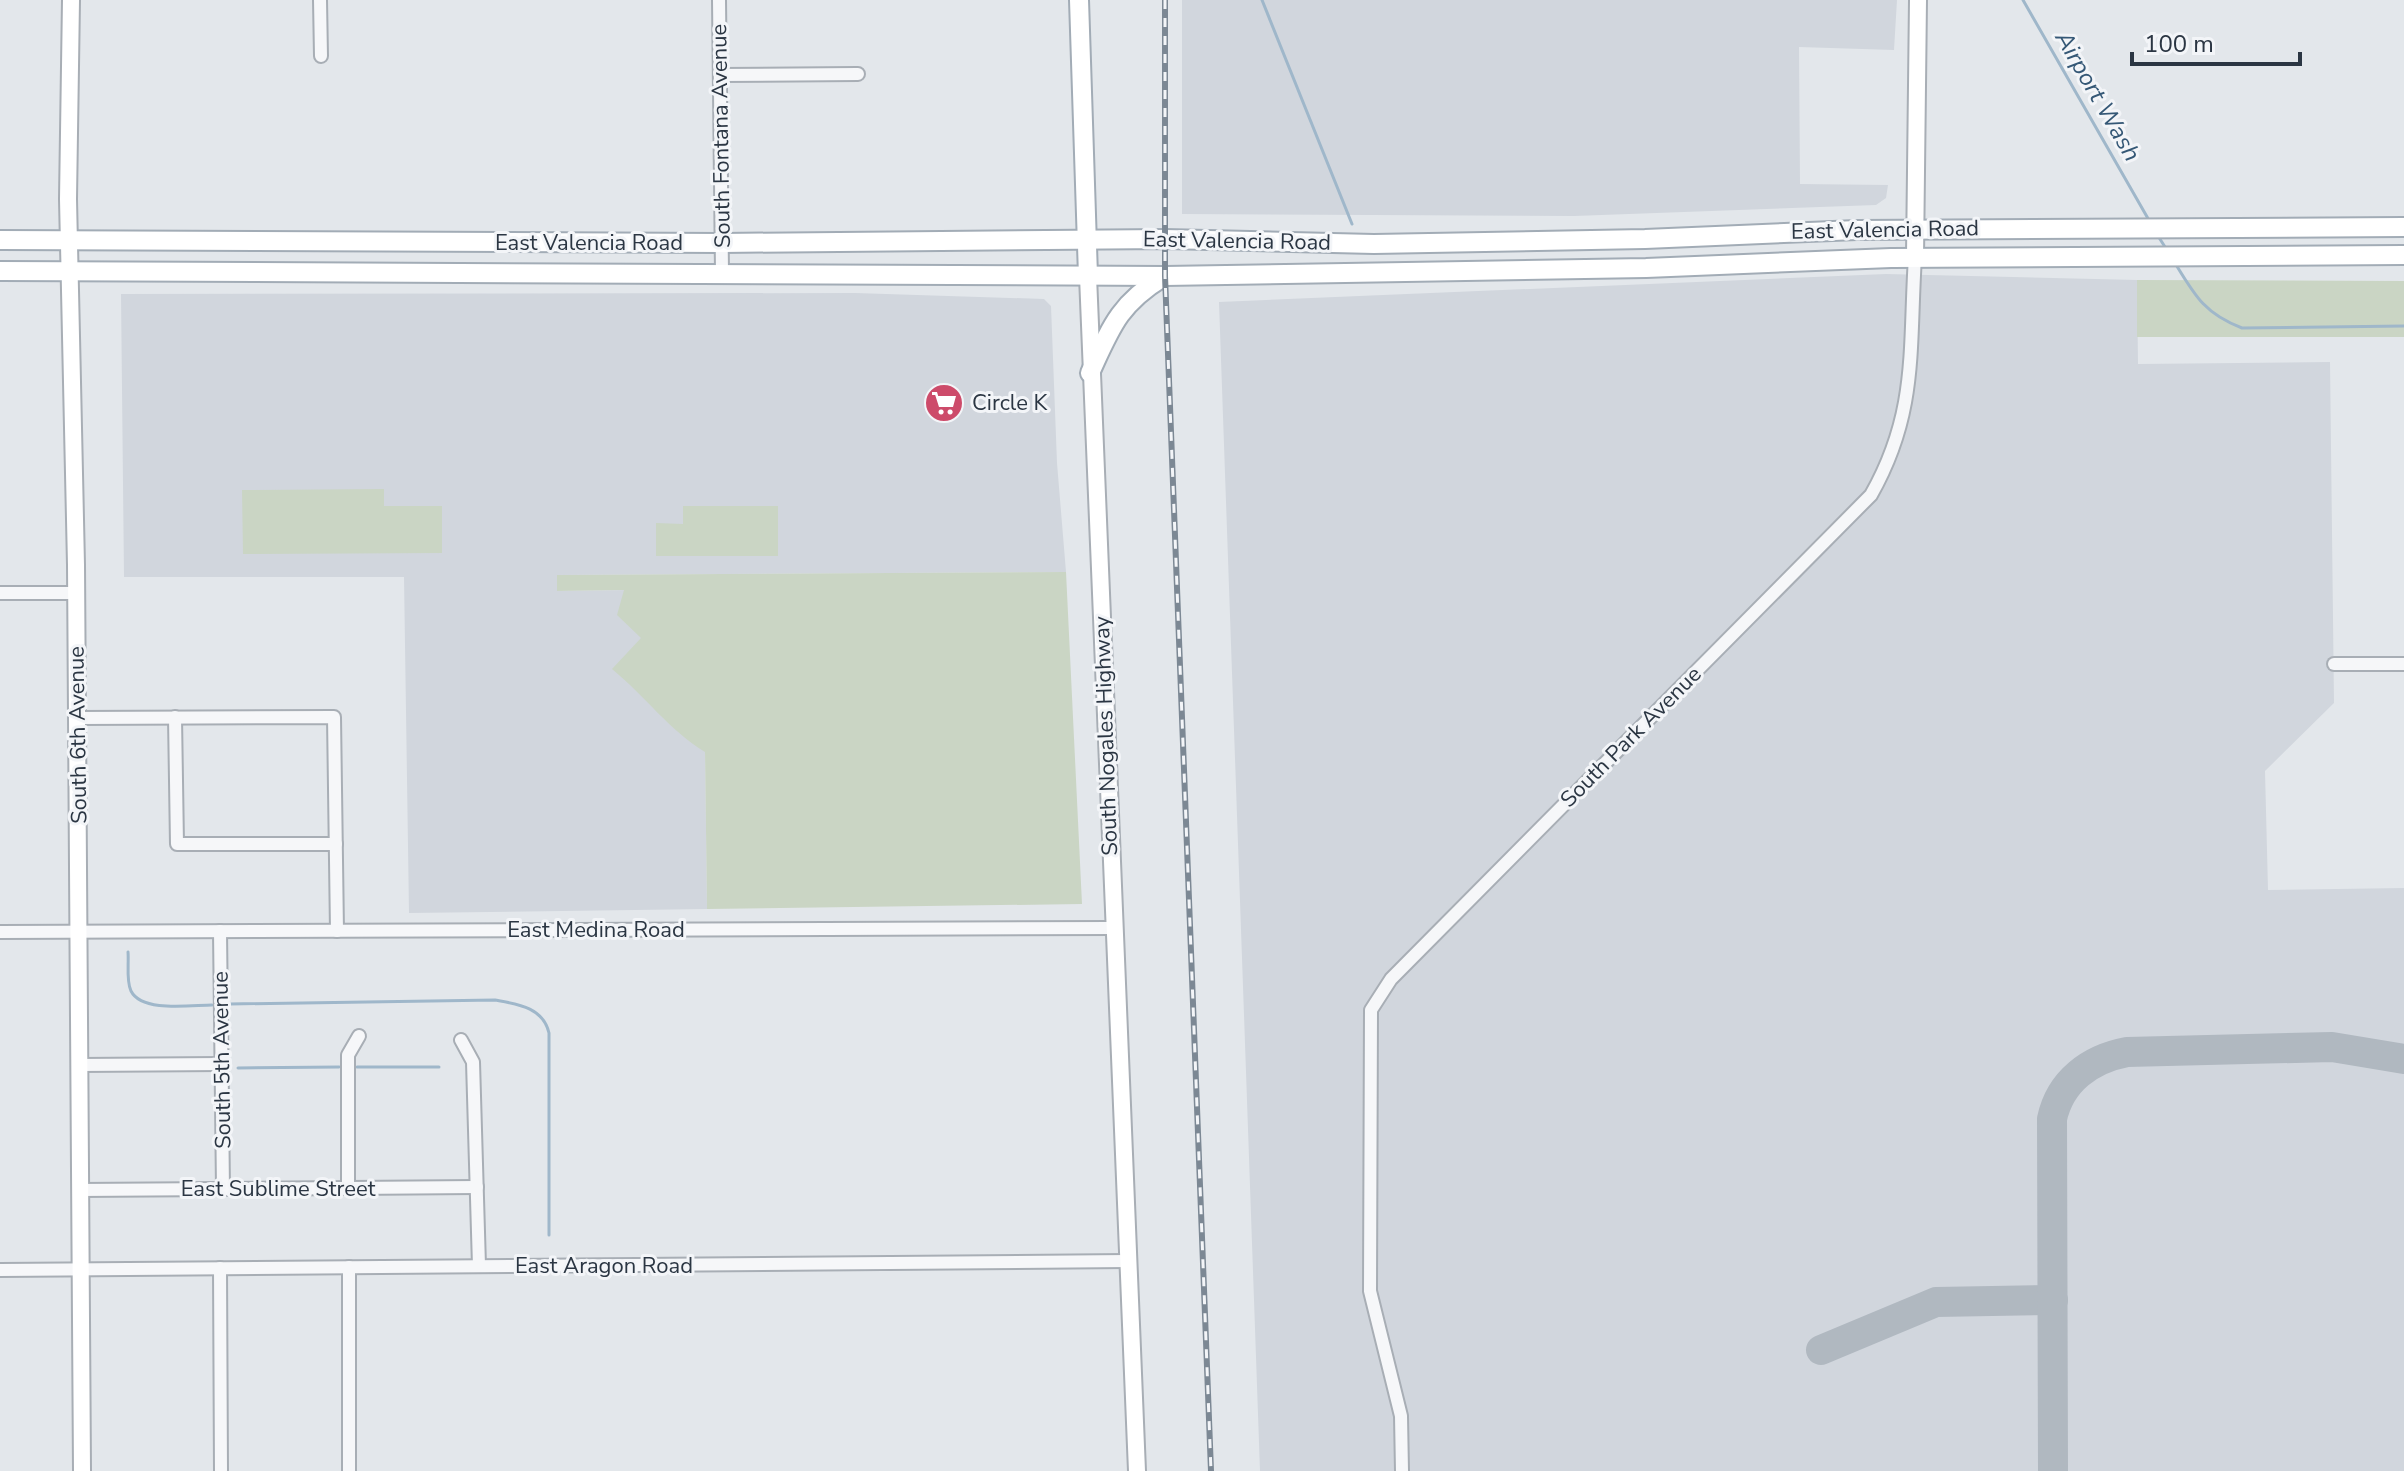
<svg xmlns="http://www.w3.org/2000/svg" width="2404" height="1471" viewBox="0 0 2404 1471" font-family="'Nunito Sans',sans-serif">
	<rect width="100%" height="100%" fill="#e3e7eb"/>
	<g fill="#d1d6dd">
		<polygon points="1182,0 1897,0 1894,50 1799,47 1800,184 1888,185 1886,198 1876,205 1574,216 1182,214"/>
		<polygon points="1886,274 2137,280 2138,364 2330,362 2334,703 2265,771 2268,890 2404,888 2404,1471 1260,1471 1219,302"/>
		<polygon points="855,293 1044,299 1051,306 1057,463 1066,572 557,575 558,591 703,589 707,909 409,913 404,577 124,577 121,294"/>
	</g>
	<g fill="#cad5c4">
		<polygon points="2137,280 2404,281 2404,337 2137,337"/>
		<polygon points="384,489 384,506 442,506 442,553 243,554 242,490"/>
		<polygon points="683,506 778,506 778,556 656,556 656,523 683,524"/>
		<path d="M1066,572L1082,904L707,909L705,752C669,730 645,696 612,669L641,638L617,615L624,590L557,591V575Z"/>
	</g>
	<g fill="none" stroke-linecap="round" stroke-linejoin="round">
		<g stroke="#9fb7ca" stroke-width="3">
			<polyline points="1262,0 1352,224"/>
			<polyline points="2023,0 2150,222"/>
			<polyline points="2158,236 2167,250"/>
			<path d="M2175,263C2195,296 2205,314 2242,328L2404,326"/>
			<path d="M128,952C129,963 126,981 131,991C142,1013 192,1005 212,1005"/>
			<path d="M230,1004L495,1000C517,1004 543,1007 549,1033V1235"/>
			<polyline points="357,1067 439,1067"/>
			<polyline points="238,1068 339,1067"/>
		</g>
		<g stroke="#b0b8c0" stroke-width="30">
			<polyline points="1821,1350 1936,1302 2053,1300"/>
			<path d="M2053,1471L2052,1119C2060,1081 2090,1059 2127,1052L2332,1047L2404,1059"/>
		</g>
		<defs>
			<g id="street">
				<polyline points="320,0 321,56"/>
				<polyline points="719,0 722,272"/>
				<polyline points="720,75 858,74"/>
				<polyline points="0,593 76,593"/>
				<polyline points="2334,664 2404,664"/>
				<polyline points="175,717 177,844 336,844"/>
				<polyline points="78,718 334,717 337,931"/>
				<polyline points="220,931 223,1189"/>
				<polyline points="0,932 1113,928"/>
				<polyline points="461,1040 473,1062 479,1266"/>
				<polyline points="79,1065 222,1064"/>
				<polyline points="348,1188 348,1055 359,1036"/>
				<polyline points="79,1190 477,1187"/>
				<polyline points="220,1268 221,1471"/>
				<polyline points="0,1270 1128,1261"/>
				<polyline points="349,1471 349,1267"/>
				<path d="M1402,1471L1401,1416L1370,1291L1371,1010L1391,979L1871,495C1918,412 1909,349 1915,257"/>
			</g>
			<g id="secondary">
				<polyline points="71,0 68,199 76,565 82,1471"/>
				<polyline points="1915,257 1918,0"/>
				<polyline points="1088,276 1137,1471"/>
			</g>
			<g id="primary">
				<polyline points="1079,0 1088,276"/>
				<polyline points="0,240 722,243 1165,239 1374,244 1645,239 1857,230 2404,227"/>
				<polyline points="0,271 1165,276 1646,268 1891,258 2404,255"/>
				<path d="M1090,373C1111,327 1119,304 1163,277"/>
			</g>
		</defs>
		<use href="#street" stroke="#a8aeb5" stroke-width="16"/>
		<use href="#secondary" stroke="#a8aeb5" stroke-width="20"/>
		<use href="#primary" stroke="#a2acb6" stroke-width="22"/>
		<use href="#street" stroke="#f6f7f9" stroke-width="12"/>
		<use href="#secondary" stroke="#fff" stroke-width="16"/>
		<use href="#primary" stroke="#fff" stroke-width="18"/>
		<defs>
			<polyline id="rail" points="1165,0 1165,276 1211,1471"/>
		</defs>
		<use href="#rail" stroke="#7c8894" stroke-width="6"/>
		<use href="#rail" stroke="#f3f5f8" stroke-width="3" stroke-dasharray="9" stroke-linecap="butt"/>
	</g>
	<defs>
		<symbol id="supermarket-disc" viewBox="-11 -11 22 22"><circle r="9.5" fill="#cd4b6a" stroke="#f3f5f8"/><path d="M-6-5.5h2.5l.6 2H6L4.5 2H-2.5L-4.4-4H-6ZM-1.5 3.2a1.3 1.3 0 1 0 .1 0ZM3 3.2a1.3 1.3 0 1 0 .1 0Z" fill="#fff"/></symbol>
	</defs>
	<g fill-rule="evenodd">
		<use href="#supermarket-disc" x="922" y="381" width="44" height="44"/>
	</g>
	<g text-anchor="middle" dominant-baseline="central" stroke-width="6" stroke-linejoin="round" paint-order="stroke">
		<g font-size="22" fill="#2b3643" stroke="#f3f5f8">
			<text transform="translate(721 136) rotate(-91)">South Fontana Avenue</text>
			<text transform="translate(1885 230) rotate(-1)">East Valencia Road</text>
			<text transform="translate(1237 241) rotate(1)">East Valencia Road</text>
			<text x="589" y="243">East Valencia Road</text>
			<text transform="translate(78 735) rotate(-91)">South 6th Avenue</text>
			<text transform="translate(1106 736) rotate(-92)">South Nogales Highway</text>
			<text transform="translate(1631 737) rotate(-45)">South Park Avenue</text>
			<text x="596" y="930">East Medina Road</text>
			<text transform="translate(222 1060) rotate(-91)">South 5th Avenue</text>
			<text x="278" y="1189">East Sublime Street</text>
			<text x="604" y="1266">East Aragon Road</text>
		</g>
		<g font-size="22" fill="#2b3643" stroke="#f3f5f8" text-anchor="start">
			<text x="972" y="403">Circle K</text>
		</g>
		<g font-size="24" font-style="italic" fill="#355876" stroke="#f3f5f8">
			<text transform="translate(2098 96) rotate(60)">Airport Wash</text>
		</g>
	</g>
	<path d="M2132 52v12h168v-12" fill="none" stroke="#2b3643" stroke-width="4"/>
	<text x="2144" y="52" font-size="24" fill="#2b3643" stroke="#f3f5f8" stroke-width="6" paint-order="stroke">100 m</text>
</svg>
